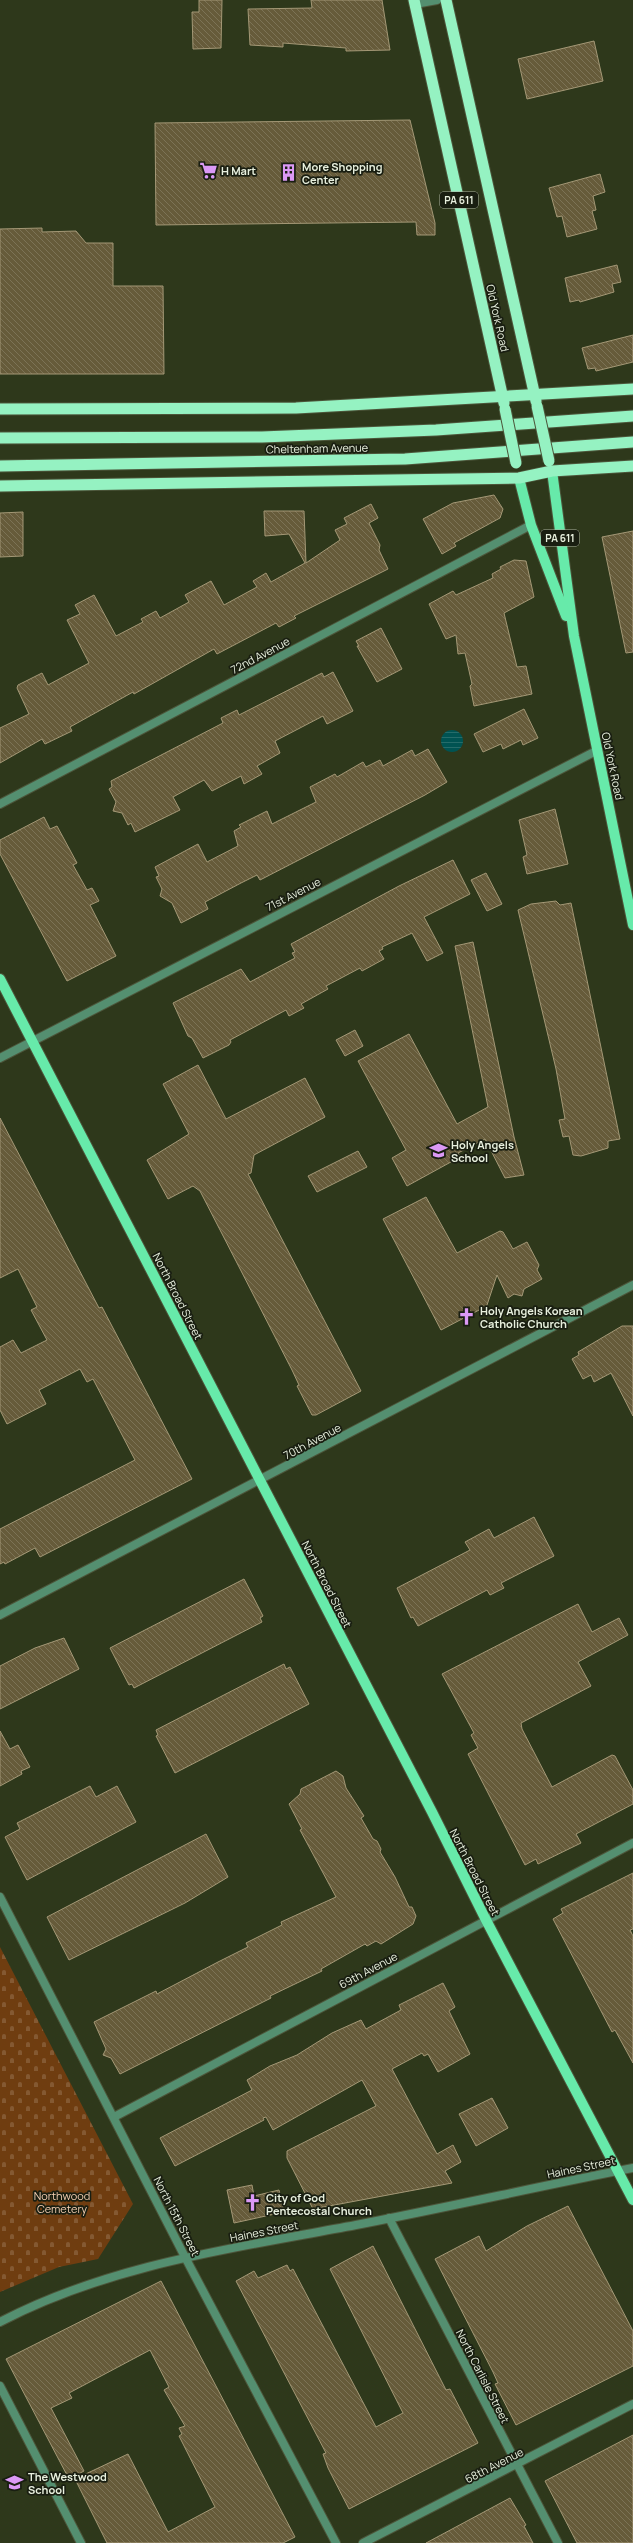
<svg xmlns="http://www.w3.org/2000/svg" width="633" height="2543" viewBox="0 0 633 2543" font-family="Manrope,sans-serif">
	<defs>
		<pattern id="cemetery-stones" width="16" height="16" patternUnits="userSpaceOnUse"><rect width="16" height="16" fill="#6f3d10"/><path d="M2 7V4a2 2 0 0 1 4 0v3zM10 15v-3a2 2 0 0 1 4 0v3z" fill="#845932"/></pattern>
		<pattern id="water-rules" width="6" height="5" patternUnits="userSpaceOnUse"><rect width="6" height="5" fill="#005352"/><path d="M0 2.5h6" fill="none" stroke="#256c6a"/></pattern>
		<pattern id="building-back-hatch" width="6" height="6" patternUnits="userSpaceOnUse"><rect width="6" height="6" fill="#665b3a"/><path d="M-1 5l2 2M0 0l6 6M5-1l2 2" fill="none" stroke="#7c7356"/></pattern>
	</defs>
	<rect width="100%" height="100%" fill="#2e381b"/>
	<polygon fill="url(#cemetery-stones)" points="0,1947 133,2204 98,2259 59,2267 0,2292"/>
	<circle fill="url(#water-rules)" cx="452" cy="741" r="11"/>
	<g fill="url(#building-back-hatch)" stroke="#a49876">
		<polygon points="199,0 222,0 221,48 193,49 192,12 199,12"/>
		<polygon points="311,0 382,0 390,50 346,51 346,48 283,43 283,47 250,45 248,9 312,8"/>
		<polygon points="594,41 603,81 527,99 518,59"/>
		<polygon points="410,120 435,223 435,235 417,235 416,222 156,225 155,123"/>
		<polygon points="600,174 605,192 593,196 596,210 592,211 597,229 567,237 562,216 557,217 549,188"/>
		<polygon points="42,228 42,232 76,231 86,243 113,243 113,286 163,286 164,374 0,374 0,229"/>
		<polygon points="617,265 621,282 612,284 614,292 580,302 579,300 570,302 565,278"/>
		<polygon points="633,335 633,362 596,371 595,368 588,369 582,348"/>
		<polygon points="494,495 503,509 500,518 454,543 456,546 442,554 423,519 453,503"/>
		<polygon points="371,504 378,518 369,523 380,545 379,550 388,569 294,616 296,618 279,627 276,623 217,654 214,649 134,694 133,692 70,727 72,731 45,744 42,739 0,763 0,728 29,714 17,688 18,685 42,673 48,685 89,663 67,620 80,614 75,605 94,595 116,636 143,622 141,619 156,611 160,618 189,602 185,595 211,581 224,605 257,587 253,581 266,573 271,582 305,563 289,534 265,536 264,511 304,511 306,563 340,540 335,530 347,524 344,518"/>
		<polygon points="23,512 23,556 0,557 0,513"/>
		<polygon points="633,531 633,652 626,653 602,537"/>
		<polygon points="514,560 526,561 534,597 504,613 517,667 526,666 532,694 474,706 470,686 472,684 465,653 458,654 456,635 446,639 429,604 453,591 456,595 493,578 492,574 501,569 500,567"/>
		<polygon points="381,628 402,669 377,682 357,646 359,646 356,641"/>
		<polygon points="333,672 353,711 327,724 323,716 275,741 280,753 257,766 262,774 244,784 241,776 212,791 204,780 173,797 180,810 135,832 131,823 128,825 122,813 113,811 116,802 109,789 112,787 111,781 223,723 221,718 237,710 239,715 322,673 324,677"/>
		<polygon points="524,709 538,738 523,745 521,740 503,749 501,744 483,752 474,734"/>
		<polygon points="428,749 447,782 425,795 260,880 257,875 241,883 205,902 208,909 181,923 172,903 160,896 162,889 156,877 159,876 155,867 198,844 207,862 238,846 234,831 241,827 239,825 267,811 272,824 316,802 310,787 335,774 337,777 363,762 366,767 380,760 383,766 412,750 415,756"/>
		<polygon points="555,809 568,864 527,874 523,857 527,855 519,820"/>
		<polygon points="44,817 50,829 57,826 77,863 73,865 87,890 92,888 99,901 90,905 116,956 67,981 0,854 0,840"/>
		<polygon points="453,860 470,894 424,917 443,953 427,961 412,933 382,947 383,949 379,951 384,959 362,971 360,968 326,986 328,989 301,1004 304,1008 289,1016 286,1010 230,1040 231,1042 229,1045 203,1058 192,1038 188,1036 173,1003 241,969 250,982 295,958 292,953 295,952 291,944 399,886"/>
		<polygon points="486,873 502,904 487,911 471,880"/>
		<polygon points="556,901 560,905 571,903 620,1139 608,1141 608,1148 581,1156 573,1155 569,1136 563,1137 559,1120 565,1119 556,1069 518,910 531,904"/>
		<polygon points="473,942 514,1137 524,1175 505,1178 485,1139 458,1153 460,1157 407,1186 392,1158 406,1150 358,1061 409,1034 457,1124 488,1107 455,946"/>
		<polygon points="355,1030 363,1046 345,1056 336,1040"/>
		<polygon points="198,1065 226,1119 305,1078 325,1117 254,1155 251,1173 248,1174 361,1391 316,1415 312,1415 297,1386 299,1385 292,1370 200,1191 193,1186 168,1199 147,1160 189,1134 163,1084"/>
		<polygon points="0,1118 99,1308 102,1307 192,1479 40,1557 35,1548 5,1564 4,1562 0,1564 0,1529 135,1460 93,1379 87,1382 80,1369 39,1390 46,1404 7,1424 0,1410 0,1347 13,1340 21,1353 47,1340 31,1310 37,1307 18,1269 0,1278"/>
		<polygon points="358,1151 367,1167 317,1192 308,1176"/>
		<polygon points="426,1197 457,1253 500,1231 503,1232 513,1249 527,1242 539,1265 537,1270 542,1279 524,1289 522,1296 514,1294 508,1298 497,1275 485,1311 481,1309 441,1330 383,1219"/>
		<polygon points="622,1326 633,1326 633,1416 611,1373 594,1382 591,1375 583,1379 572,1359 579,1355 578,1352"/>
		<polygon points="534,1517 554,1556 501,1583 504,1588 490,1595 487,1590 418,1626 413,1617 411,1618 397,1588 470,1550 465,1542 489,1529 494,1538"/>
		<polygon points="244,1579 263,1616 260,1618 262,1622 134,1688 132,1684 129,1685 110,1648"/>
		<polygon points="578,1604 592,1632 619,1618 628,1635 578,1662 591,1686 521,1723 522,1729 552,1787 612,1755 615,1756 633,1790 633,1804 576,1834 581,1843 538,1864 536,1859 525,1865 468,1754 478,1748 471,1735 474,1733 442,1674"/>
		<polygon points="64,1638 79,1669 0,1709 0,1666 35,1648"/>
		<polygon points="284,1664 286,1669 290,1667 309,1704 175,1773 156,1736 158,1735 156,1730"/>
		<polygon points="0,1731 10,1749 18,1745 30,1767 21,1771 22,1774 0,1786"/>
		<polygon points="336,1771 343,1776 346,1788 364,1816 361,1818 373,1839 377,1841 381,1849 380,1852 395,1877 409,1907 412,1907 416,1916 413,1924 381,1944 376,1941 367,1946 365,1944 321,1969 322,1971 270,1996 271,1998 120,2074 111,2058 103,2055 106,2049 94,2022 156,1991 157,1994 218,1962 248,1947 246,1943 282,1925 281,1922 336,1897 300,1830 302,1829 289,1804 300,1794 301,1789"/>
		<polygon points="90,1786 96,1797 117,1786 136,1822 27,1880 5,1837 20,1829 17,1823"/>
		<polygon points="206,1834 228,1877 185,1903 69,1960 47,1917"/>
		<polygon points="633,1873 633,1929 630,1930 633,1936 633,2063 615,2030 612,2032 553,1919 563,1913 561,1909"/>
		<polygon points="443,1983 455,2007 449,2011 470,2054 438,2072 428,2054 424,2056 422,2053 392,2069 437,2154 453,2145 461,2162 445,2171 452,2183 313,2209 287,2158 287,2151 376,2106 362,2080 273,2130 266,2117 263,2118 264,2120 175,2166 160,2138 252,2090 247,2080 270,2066 297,2055 332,2033 361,2020 366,2029 401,2010 399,2005"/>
		<polygon points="492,2098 508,2128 476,2146 459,2114"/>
		<polygon points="252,2185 254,2196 279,2190 284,2212 234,2223 227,2190"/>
		<polygon points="568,2206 633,2331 633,2366 516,2425 495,2384 498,2383 493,2372 435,2259 479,2236 486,2251 527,2226"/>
		<polygon points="373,2246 446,2390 450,2389 478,2443 349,2509 328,2468 323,2454 326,2453 236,2281 254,2271 258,2278 287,2265 290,2271 293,2269 376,2427 403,2413 330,2269"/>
		<polygon points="161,2281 295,2537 283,2543 107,2543 75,2479 128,2454 168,2532 215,2507 179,2436 182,2434 179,2428 185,2426 164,2390 169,2387 150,2350 69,2393 72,2398 51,2408 84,2471 69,2479 6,2359"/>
		<polygon points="633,2435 633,2543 577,2543 545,2481"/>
		<polygon points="510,2498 526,2525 524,2526 533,2543 426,2543"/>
	</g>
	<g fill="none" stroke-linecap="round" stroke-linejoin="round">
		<defs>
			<g id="minor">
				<polyline points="415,4 437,0"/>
				<polyline points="0,804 531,525"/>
				<polyline points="0,1058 596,751"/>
				<polyline points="0,1615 633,1285"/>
				<polyline points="0,1897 185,2257 336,2543"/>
				<polyline points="114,2117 633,1843"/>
				<polyline points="389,2218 558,2543"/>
				<path d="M0,2322C111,2264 235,2248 356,2225C449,2207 541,2186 633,2168"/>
				<polyline points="0,2386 81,2543"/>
				<polyline points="363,2543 633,2404"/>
			</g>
			<g id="primary">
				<polyline points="552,471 574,636 633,925"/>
				<polyline points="519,478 531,525 566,616"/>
				<polyline points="0,979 432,1812 486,1920 633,2200"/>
			</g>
			<g id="trunk">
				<polyline points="414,0 504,403"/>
				<polyline points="446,0 536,401"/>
				<polyline points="0,409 296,408 633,389"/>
				<polyline points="0,438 262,437 436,430 633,416"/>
				<polyline points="0,466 405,459 633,442"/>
				<polyline points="0,486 519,478 552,471 633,466"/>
			</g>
		</defs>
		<use href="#minor" stroke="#4c553a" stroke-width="10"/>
		<use href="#primary" stroke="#4c553a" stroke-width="12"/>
		<use href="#trunk" stroke="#4c553a" stroke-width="13"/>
		<use href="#minor" stroke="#548f70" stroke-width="8"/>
		<use href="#primary" stroke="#67eaaa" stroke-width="10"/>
		<use href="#trunk" stroke="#95f2c2" stroke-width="11"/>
		<defs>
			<g id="trunk-bridge">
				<polyline points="537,406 549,461"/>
				<polyline points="505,409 516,463"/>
			</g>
		</defs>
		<use href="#trunk-bridge" stroke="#4c553a" stroke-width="13" stroke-linecap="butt"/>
		<use href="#trunk-bridge" stroke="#95f2c2" stroke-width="11"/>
	</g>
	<defs>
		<symbol id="supermarket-bare" viewBox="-9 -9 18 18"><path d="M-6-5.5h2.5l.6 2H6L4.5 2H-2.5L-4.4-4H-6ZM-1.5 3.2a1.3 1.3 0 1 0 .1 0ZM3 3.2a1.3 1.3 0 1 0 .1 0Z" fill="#db99f5" stroke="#191e11" stroke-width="2.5" paint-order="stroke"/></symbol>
		<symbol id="building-bare" viewBox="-9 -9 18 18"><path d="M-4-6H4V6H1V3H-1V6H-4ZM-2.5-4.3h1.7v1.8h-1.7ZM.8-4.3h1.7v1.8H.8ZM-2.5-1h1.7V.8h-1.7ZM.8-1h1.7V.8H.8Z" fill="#db99f5" stroke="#191e11" stroke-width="2.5" paint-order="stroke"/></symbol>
		<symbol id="school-bare" viewBox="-9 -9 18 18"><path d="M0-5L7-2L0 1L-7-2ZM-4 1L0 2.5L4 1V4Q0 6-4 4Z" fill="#db99f5" stroke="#191e11" stroke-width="2.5" paint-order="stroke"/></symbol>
		<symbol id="church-bare" viewBox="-9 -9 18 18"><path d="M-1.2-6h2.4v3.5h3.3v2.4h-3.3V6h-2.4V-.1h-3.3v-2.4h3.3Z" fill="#db99f5" stroke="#191e11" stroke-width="2.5" paint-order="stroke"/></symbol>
	</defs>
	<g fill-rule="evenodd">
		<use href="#supermarket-bare" x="196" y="158" width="25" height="25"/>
		<use href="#building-bare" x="276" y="160" width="25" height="25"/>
		<use href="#school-bare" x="426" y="1138" width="25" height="25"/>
		<use href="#church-bare" x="454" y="1304" width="25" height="25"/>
		<use href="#church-bare" x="240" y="2190" width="25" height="25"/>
		<use href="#school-bare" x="2" y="2470" width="25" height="25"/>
	</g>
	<g text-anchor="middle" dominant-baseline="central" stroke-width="3.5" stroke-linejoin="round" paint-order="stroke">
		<g fill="#191e11" stroke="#aab1a0" stroke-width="1">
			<rect x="440" y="192" width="38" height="16" rx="3"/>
			<rect x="541" y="530" width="38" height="16" rx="3"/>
		</g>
		<g font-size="10" font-weight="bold" fill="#e8f0de">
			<text x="459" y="200">PA 611</text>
			<text x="560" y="538">PA 611</text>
		</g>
		<g font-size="11" font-weight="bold" fill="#e8f0de" stroke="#191e11" text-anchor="start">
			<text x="302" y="166">More Shopping<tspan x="302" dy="13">Center</tspan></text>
			<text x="221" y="170">H Mart</text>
			<text x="451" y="1144">Holy Angels<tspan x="451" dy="13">School</tspan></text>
			<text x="480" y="1310">Holy Angels Korean<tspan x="480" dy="13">Catholic Church</tspan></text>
			<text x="266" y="2197">City of God<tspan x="266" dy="13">Pentecostal Church</tspan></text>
			<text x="28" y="2476">The Westwood<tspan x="28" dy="13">School</tspan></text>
		</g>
		<g font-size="11" fill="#e8f0de" stroke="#191e11">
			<text transform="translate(498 318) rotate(77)">Old York Road</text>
			<text transform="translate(317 448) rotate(-1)">Cheltenham Avenue</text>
			<text transform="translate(260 655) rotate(-28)">72nd Avenue</text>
			<text transform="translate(613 766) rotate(78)">Old York Road</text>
			<text transform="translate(293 894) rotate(-27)">71st Avenue</text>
			<text transform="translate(178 1296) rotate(63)">North Broad Street</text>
			<text transform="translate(312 1441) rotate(-28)">70th Avenue</text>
			<text transform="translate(327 1584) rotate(63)">North Broad Street</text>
			<text transform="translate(475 1872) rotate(63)">North Broad Street</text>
			<text transform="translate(368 1970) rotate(-28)">69th Avenue</text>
			<text transform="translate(581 2167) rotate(-12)">Haines Street</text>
			<text transform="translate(177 2216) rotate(63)">North 15th Street</text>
			<text transform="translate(264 2231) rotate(-11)">Haines Street</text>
			<text transform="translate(483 2376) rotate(63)">North Carlisle Street</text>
			<text transform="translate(494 2465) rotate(-27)">68th Avenue</text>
		</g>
		<g font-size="11" fill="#f6d0b3" stroke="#191e11">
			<text x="62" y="2195">Northwood<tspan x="62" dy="13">Cemetery</tspan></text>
		</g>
	</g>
</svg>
